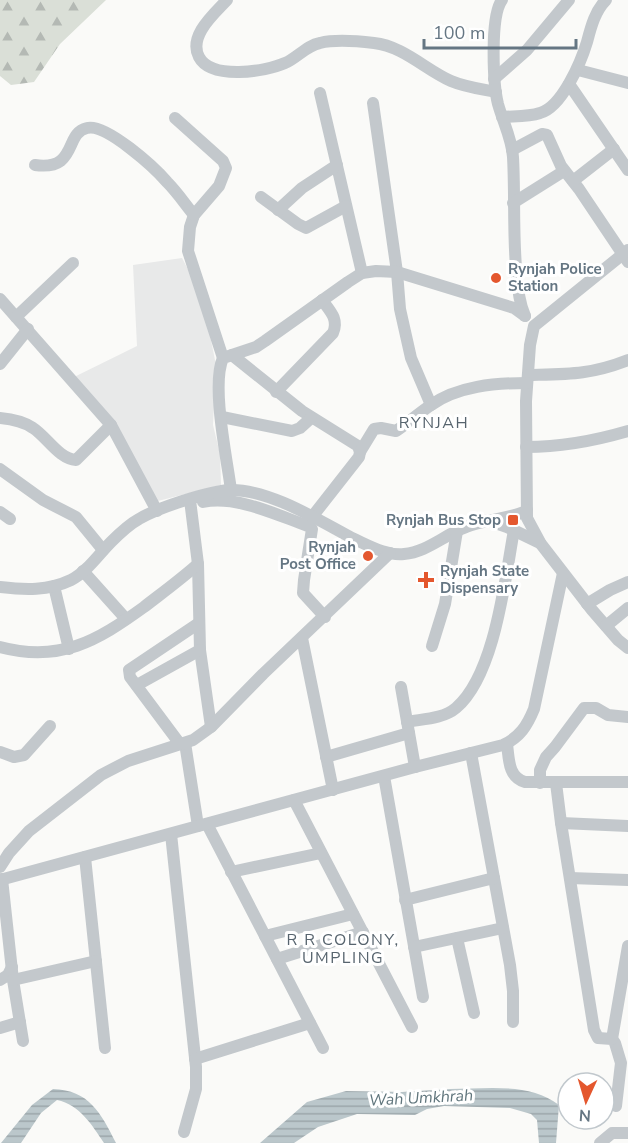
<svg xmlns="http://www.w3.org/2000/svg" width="628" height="1143" viewBox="0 0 628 1143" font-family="'Nunito Sans',sans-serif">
	<defs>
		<pattern id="forest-firs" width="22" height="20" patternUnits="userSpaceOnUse" patternTransform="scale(1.5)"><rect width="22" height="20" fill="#dadfd7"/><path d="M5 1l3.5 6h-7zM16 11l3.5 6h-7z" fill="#b4b9b4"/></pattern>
		<pattern id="water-rules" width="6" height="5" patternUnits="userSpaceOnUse" patternTransform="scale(1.5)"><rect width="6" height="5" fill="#bbc7cb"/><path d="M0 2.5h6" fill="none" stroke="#9ca6aa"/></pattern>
	</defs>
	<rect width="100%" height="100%" fill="#fafaf8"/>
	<polygon fill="#e8e9e9" points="182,258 202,296 216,365 213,425 220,454 221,485 150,503 110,432 66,381 137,346 133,265"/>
	<polygon fill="url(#forest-firs)" points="0,0 106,0 60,44 34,82 11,85 0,76"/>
	<g fill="url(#water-rules)">
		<path d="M53,1089C89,1090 101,1113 116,1143H104C92,1125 80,1105 57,1100L41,1113L21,1143H1L32,1105Z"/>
		<path d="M450,1089C485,1089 530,1082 559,1105L556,1143H539L537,1120L531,1114L510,1108L444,1106L427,1109L415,1115L357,1114L318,1127L294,1143H260L307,1102L346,1091L402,1092Z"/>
	</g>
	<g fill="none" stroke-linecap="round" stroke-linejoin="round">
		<g stroke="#c3c8cc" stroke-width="12">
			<path d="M227,0C214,14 188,36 199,57C211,80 265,72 285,63C297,58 307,45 320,43C336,39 357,41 374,43C403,46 426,70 451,81C465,87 481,89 496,92"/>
			<path d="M502,0C490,16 493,84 498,104C503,122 512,139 513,157C515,194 513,230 516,267C518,284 518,300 525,316"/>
			<polyline points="578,70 628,83"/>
			<polyline points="494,79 527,50 569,0"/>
			<polyline points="569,84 628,170"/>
			<polyline points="320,93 362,273"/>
			<polyline points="373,103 397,272 400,309 411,358 431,405"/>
			<path d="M502,117C514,116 528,117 540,113C562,107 581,62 587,42C591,27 595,11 606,0"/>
			<polyline points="175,118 223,161 226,168 219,186 194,215 190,227 188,251 223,358"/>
			<polyline points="512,150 542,134 547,135 561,166 579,189 628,262"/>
			<path d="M35,165C78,171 64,133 87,128C106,123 155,168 167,182C177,192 185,204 194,215"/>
			<polyline points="573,181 614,149"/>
			<polyline points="261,197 298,224 306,228 346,206"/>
			<polyline points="513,203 564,171"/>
			<polyline points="278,210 302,188 337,165"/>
			<polyline points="628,250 534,326 530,345 526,401 527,518 541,544 592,610 618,640 628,648"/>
			<polyline points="0,299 111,425 157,511"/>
			<polyline points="16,317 73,263"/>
			<polyline points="232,355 302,411 358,446 360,452 359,457 312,517"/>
			<polyline points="0,364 28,329"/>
			<path d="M528,375C567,374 590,375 628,360"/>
			<path d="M276,392L333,333C339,319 330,311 322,300"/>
			<polyline points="222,417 292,431 300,428 311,418"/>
			<path d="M0,418C11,419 23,421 33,428C47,437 59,459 76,460L111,425"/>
			<path d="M526,447C561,447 594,441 628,431"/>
			<path d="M360,452L374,429L381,428L396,431C408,423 419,413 431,405C458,386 495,383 527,383"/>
			<polyline points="0,469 43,500 76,517 103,550"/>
			<path d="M231,490C227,459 211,385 223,358L256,347L265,341L348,282L362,273L376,271L397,272L514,308L525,316"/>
			<polyline points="190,500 198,564 200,650 211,727"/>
			<path d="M203,502C236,495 277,515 308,526L312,529L304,580L303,593L325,617"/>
			<polyline points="0,512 10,519"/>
			<polyline points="487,520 507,527 540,543"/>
			<polyline points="83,571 126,619"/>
			<polyline points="54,586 69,649"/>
			<path d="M0,587C25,590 48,591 71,580C87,572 99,554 111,542C119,534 128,525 139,519C157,508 209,491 230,490C269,489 318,520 352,538C368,545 386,556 404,554C427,552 444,535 466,527C482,520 516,518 527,510"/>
			<polyline points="587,604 610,590 628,582"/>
			<polyline points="606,626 628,608"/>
			<polyline points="302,638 333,790"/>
			<polyline points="432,646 445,604 457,531"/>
			<path d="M0,647C60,663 97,641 144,607C162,593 180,580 198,564"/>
			<polyline points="137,685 200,650"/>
			<polyline points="401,687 415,767"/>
			<path d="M407,722C422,719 443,719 456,708C495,675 505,579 514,530"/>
			<polyline points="185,743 198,826"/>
			<polyline points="180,744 130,677 129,670 199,623"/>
			<path d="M507,744C509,759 508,777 525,782H628"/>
			<polyline points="0,752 14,757 24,755 50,726"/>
			<polyline points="471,753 510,965 513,991 513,1022"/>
			<polyline points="326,757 409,733"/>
			<polyline points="384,776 423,997"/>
			<polyline points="540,783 540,770 546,757 555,747 584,708 596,708 608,715 628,717"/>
			<polyline points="556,783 561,823 594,1030 598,1038 612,1039 615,1043 621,1063 616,1106"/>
			<polyline points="294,800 412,1027"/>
			<polyline points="561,823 628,826"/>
			<polyline points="207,824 323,1048"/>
			<polyline points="171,834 196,1067 196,1089 184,1132"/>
			<polyline points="85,857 105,1048"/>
			<polyline points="0,867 9,853 29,831 101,775 128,761 193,740 211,727 263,674 390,553"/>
			<polyline points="231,872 321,853"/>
			<polyline points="570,878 628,880"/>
			<polyline points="2,879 13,980 23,1041"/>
			<path d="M0,880L415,767L503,745C520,737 527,726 534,709L563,573"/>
			<polyline points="405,900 494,878"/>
			<polyline points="265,936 353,914"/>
			<polyline points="457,938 474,1013"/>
			<polyline points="414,947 503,928"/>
			<polyline points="277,959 363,932"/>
			<polyline points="0,980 8,975 12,967"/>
			<polyline points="13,980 96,961"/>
			<polyline points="0,1028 20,1022"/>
			<polyline points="612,1039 628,946"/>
			<polyline points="195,1059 310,1023"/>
			<polyline points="600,1143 612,1133 628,1133"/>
		</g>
	</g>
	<g fill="#e4572e" stroke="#fff" stroke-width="2">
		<circle cx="496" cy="278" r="6"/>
		<rect x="507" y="514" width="12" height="12" rx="3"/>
		<circle cx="368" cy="556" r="6"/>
		<path d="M423 571h6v6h6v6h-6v6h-6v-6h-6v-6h6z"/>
	</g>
	<g text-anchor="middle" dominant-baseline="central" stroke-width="6" stroke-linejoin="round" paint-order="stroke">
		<g font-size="15" font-weight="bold" fill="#657683" stroke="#fff" text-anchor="start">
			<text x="508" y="269">Rynjah Police<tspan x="508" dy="17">Station</tspan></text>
			<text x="501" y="520" text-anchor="end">Rynjah Bus Stop</text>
			<text x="356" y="547" text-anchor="end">Rynjah<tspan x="356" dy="17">Post Office</tspan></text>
			<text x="440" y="571">Rynjah State<tspan x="440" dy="17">Dispensary</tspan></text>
		</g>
		<g font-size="16" letter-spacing="1.5" fill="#57646e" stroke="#fff">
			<text x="434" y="423">RYNJAH</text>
			<text x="343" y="940">R R COLONY,<tspan x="343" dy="18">UMPLING</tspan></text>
		</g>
		<g font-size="16" font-style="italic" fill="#60757c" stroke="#fff">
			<text transform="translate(421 1098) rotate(-3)">Wah Umkhrah</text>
		</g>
	</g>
	<g transform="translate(586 1101) rotate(184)"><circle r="28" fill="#ffffff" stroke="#c1c8cd" stroke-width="1.5"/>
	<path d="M0-4.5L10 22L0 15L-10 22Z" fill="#e4572e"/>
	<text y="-9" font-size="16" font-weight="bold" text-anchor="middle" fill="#657683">N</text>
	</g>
	<path d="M424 39v9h152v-9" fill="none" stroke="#657683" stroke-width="3"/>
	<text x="433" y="39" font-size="18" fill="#657683" stroke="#ffffff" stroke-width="4.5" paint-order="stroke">100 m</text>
</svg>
